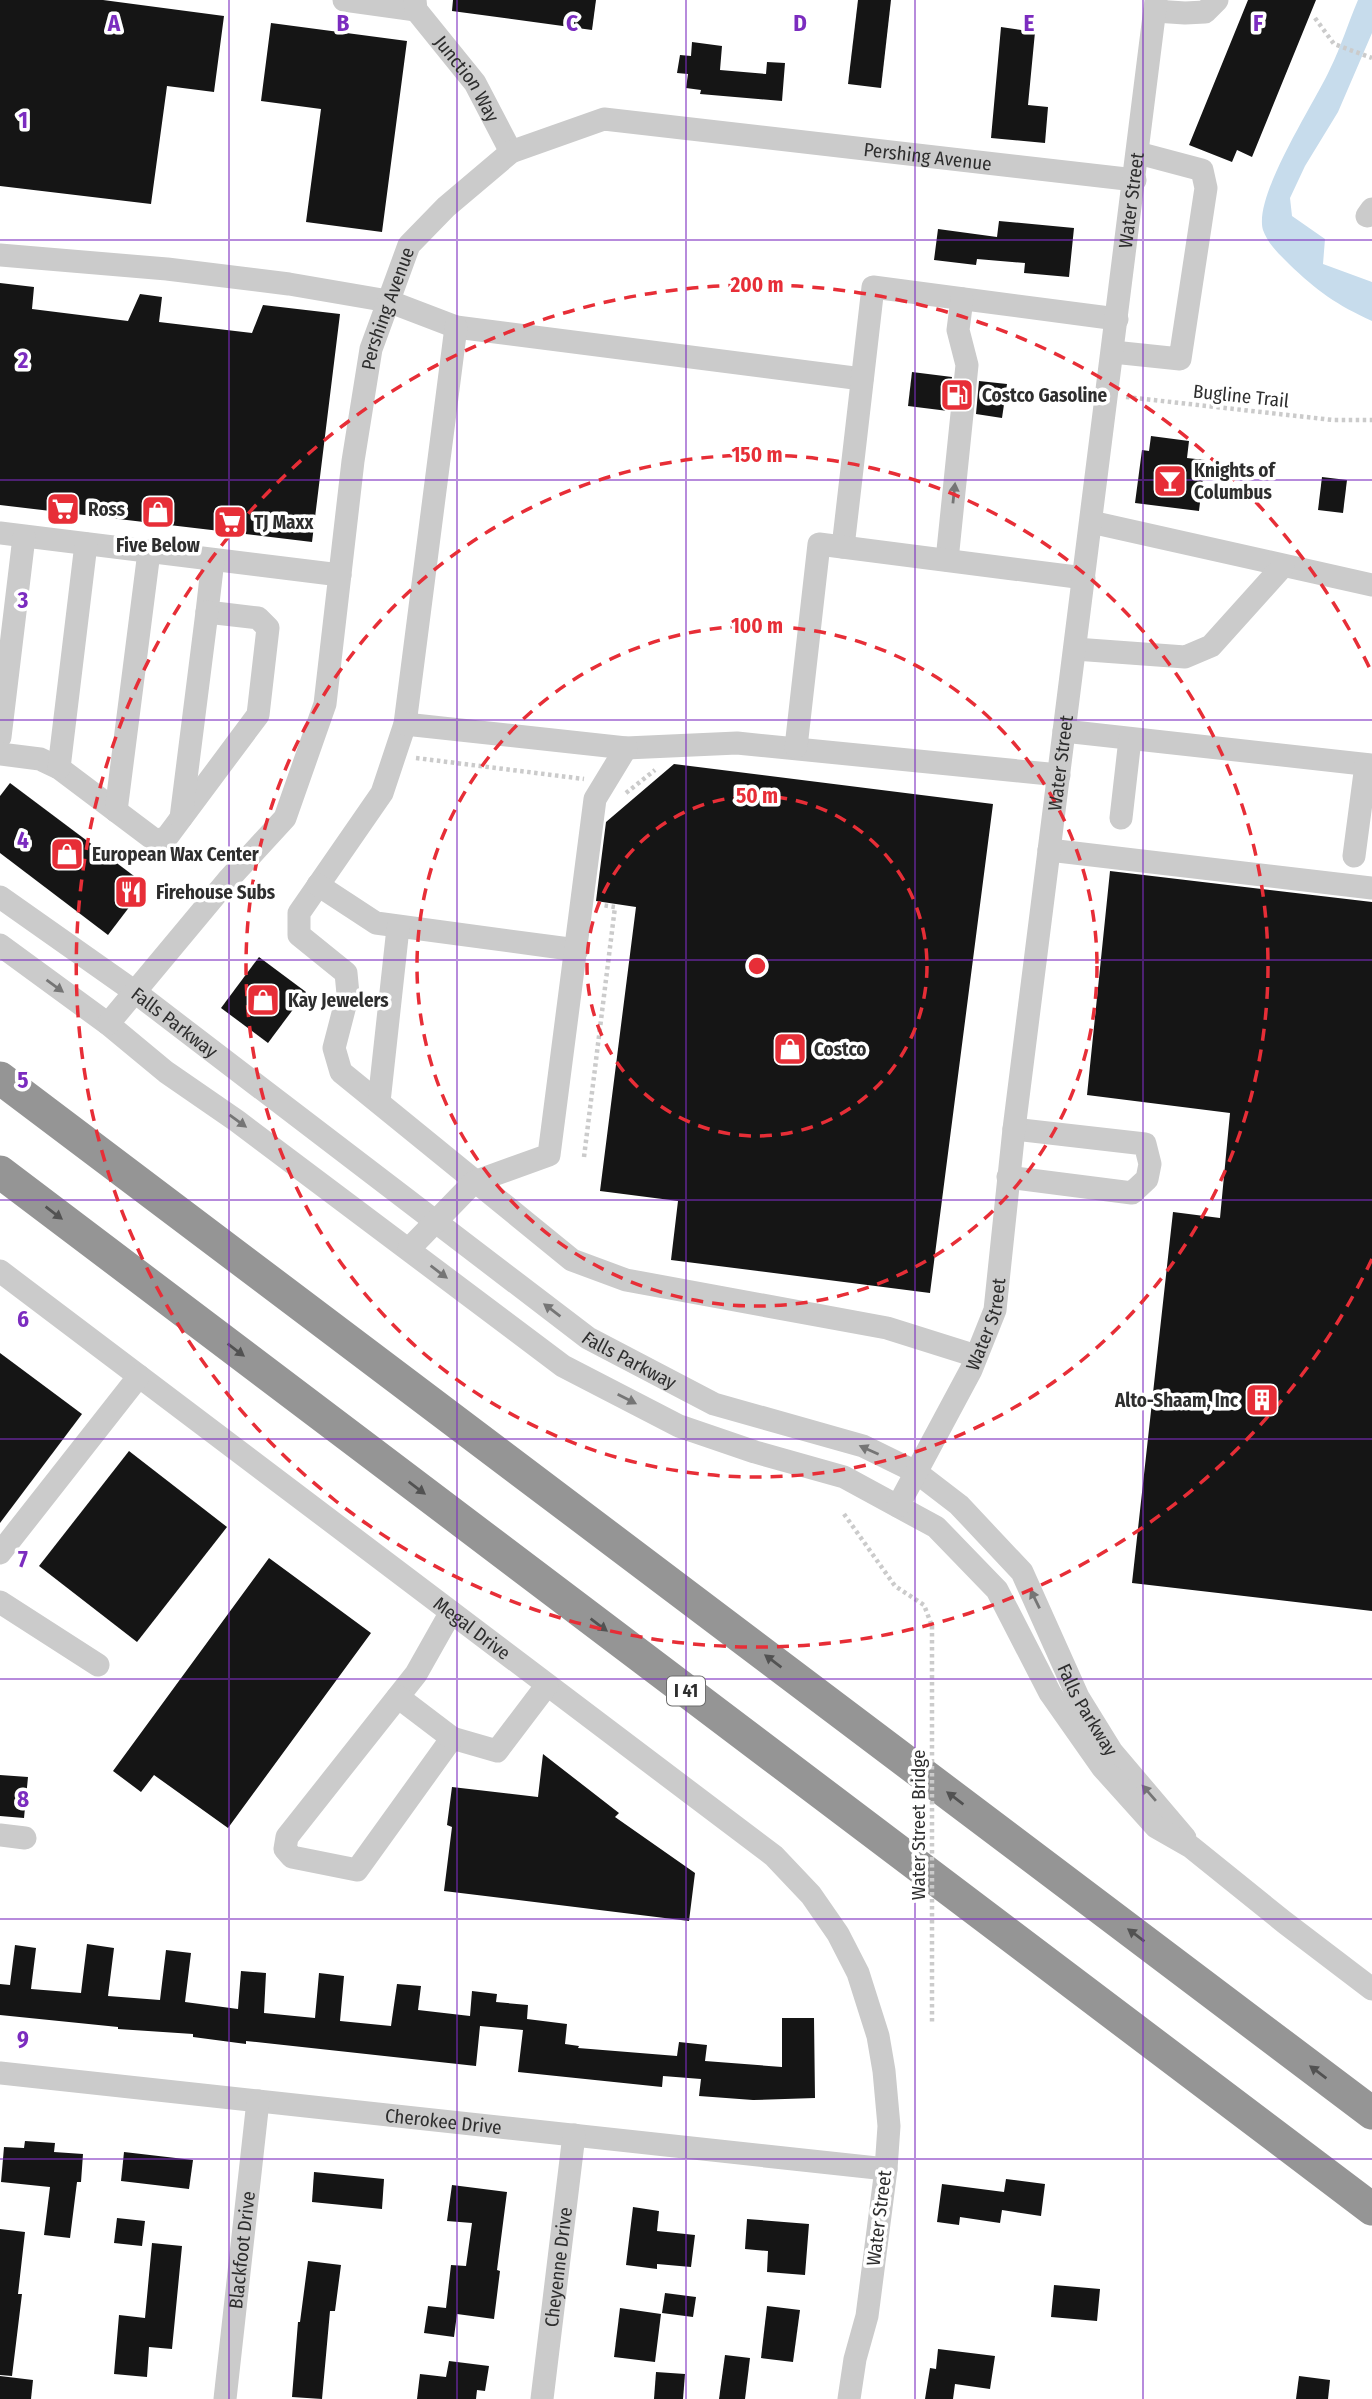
<svg xmlns="http://www.w3.org/2000/svg" width="1372" height="2399" viewBox="0 0 1372 2399" font-family="'Fira Sans Condensed',sans-serif">
	<rect width="100%" height="100%" fill="#fff"/>
	<path fill="#c7dcec" d="M1358,0H1372V33L1338,112L1305,166L1290,198L1292,216L1325,239L1323,264L1372,282V321C1337,305 1317,291 1289,264C1279,254 1268,244 1263,230C1253,196 1314,104 1330,69C1341,47 1348,23 1358,0Z"/>
	<g fill="#151515">
		<polygon points="0,0 103,0 224,16 214,92 167,86 151,204 0,186"/>
		<polygon points="453,0 596,0 592,30 452,11"/>
		<polygon points="858,0 891,0 881,88 848,84"/>
		<polygon points="1248,0 1316,0 1252,157 1237,150 1232,162 1189,145"/>
		<polygon points="271,23 407,41 382,232 306,222 321,109 261,101"/>
		<polygon points="1001,27 1035,32 1028,105 1048,107 1045,143 991,138"/>
		<polygon points="692,42 722,46 720,70 766,74 767,62 785,63 782,101 700,94 701,90 686,88 688,74 677,73 680,55 691,56"/>
		<polygon points="999,221 1074,228 1069,277 1024,273 1025,263 977,259 976,265 934,260 938,229 997,237"/>
		<polygon points="0,283 34,287 32,309 128,321 140,294 162,297 159,322 252,333 263,305 340,314 312,542 0,505"/>
		<polygon points="912,372 952,377 948,411 908,406"/>
		<polygon points="979,381 1007,384 1002,418 976,414"/>
		<polygon points="1151,436 1189,441 1187,458 1205,460 1199,511 1135,503 1142,450 1149,451"/>
		<polygon points="1322,477 1347,480 1343,513 1318,510"/>
		<polygon points="674,764 993,804 930,1293 671,1260 678,1201 600,1191 636,907 596,901 606,822"/>
		<polygon points="10,783 146,885 108,935 0,853 0,796"/>
		<polygon points="1110,871 1372,902 1372,1611 1132,1583 1173,1212 1220,1218 1230,1113 1087,1095"/>
		<polygon points="259,957 306,992 268,1043 221,1008"/>
		<polygon points="0,1353 82,1414 0,1523"/>
		<polygon points="129,1451 227,1527 137,1642 39,1566"/>
		<polygon points="269,1558 371,1633 228,1828 154,1775 141,1792 113,1771"/>
		<polygon points="543,1754 619,1813 615,1817 695,1873 689,1921 444,1891 452,1827 447,1825 452,1787 538,1797"/>
		<polygon points="0,1775 28,1777 24,1818 0,1816"/>
		<polygon points="87,1944 114,1948 108,1996 160,2000 166,1950 191,1953 185,2002 238,2009 241,1971 266,1973 264,2013 315,2018 319,1973 344,1976 340,2021 391,2026 397,1984 421,1986 418,2010 470,2016 472,1991 497,1994 496,2002 528,2005 527,2019 567,2024 565,2044 579,2046 578,2048 677,2056 679,2042 707,2045 705,2061 782,2067 782,2018 814,2018 815,2098 753,2100 699,2096 701,2079 663,2076 662,2087 518,2072 523,2030 480,2026 476,2066 246,2041 246,2044 193,2037 193,2034 118,2029 118,2027 0,2015 0,1984 10,1985 15,1945 36,1948 31,1989 81,1993"/>
		<polygon points="25,2141 55,2143 54,2152 83,2154 81,2182 77,2182 70,2238 44,2235 50,2187 1,2182 4,2147 24,2148"/>
		<polygon points="124,2152 193,2160 189,2189 121,2181"/>
		<polygon points="314,2172 384,2179 382,2209 312,2202"/>
		<polygon points="1006,2179 1045,2184 1041,2216 1002,2210 1000,2223 960,2217 959,2225 937,2222 942,2184 1004,2192"/>
		<polygon points="452,2185 507,2192 497,2270 500,2271 494,2319 457,2314 454,2337 424,2333 428,2306 446,2308 451,2265 466,2266 472,2223 447,2221"/>
		<polygon points="633,2207 659,2211 657,2231 695,2235 691,2267 657,2264 657,2269 626,2265"/>
		<polygon points="117,2218 145,2221 142,2246 114,2243"/>
		<polygon points="747,2219 809,2224 805,2275 767,2272 768,2251 745,2249"/>
		<polygon points="0,2229 25,2232 18,2294 22,2294 12,2376 0,2375"/>
		<polygon points="152,2243 182,2246 172,2349 149,2347 147,2377 114,2374 119,2315 145,2318"/>
		<polygon points="308,2261 341,2265 335,2311 330,2311 322,2399 292,2397 298,2322 300,2322"/>
		<polygon points="1054,2285 1100,2289 1097,2321 1051,2317"/>
		<polygon points="665,2293 696,2297 693,2317 662,2313"/>
		<polygon points="767,2306 800,2310 793,2362 761,2358"/>
		<polygon points="620,2308 661,2314 655,2362 614,2357"/>
		<polygon points="938,2349 995,2356 990,2389 955,2384 953,2399 925,2399 930,2368 936,2369"/>
		<polygon points="725,2355 750,2358 745,2399 719,2399"/>
		<polygon points="449,2361 489,2366 485,2391 477,2390 476,2399 417,2399 420,2374 446,2377"/>
		<polygon points="656,2372 685,2374 683,2399 654,2399"/>
		<polygon points="0,2376 33,2380 31,2399 0,2399"/>
		<polygon points="1299,2376 1330,2380 1328,2399 1296,2399"/>
	</g>
	<g fill="none" stroke-linecap="round" stroke-linejoin="round">
		<g stroke="#cbcbcb" stroke-width="4.5" stroke-dasharray="3.5 3.5" stroke-linecap="butt">
			<polyline points="1315,18 1334,44 1372,58"/>
			<polyline points="1126,397 1333,420 1372,420"/>
			<polyline points="416,758 584,779"/>
			<polyline points="626,793 655,770"/>
			<polyline points="584,1157 615,907 602,905"/>
			<polyline points="844,1514 895,1586 924,1605 932,1626"/>
		</g>
		<g stroke="#cbcbcb" stroke-width="23">
			<polyline points="344,0 416,10"/>
			<path id="s1" d="M415,0L416,10L475,83L511,152"/>
			<polyline points="1155,11 1185,13 1205,12 1217,0"/>
			<polyline points="1367,216 1372,209"/>
			<polyline points="0,255 167,269 289,284 388,301 456,327 862,379"/>
			<polyline points="456,327 405,724 382,793 299,913 299,935 346,973 348,994 334,1048 341,1072 572,1260 626,1280 887,1328 976,1356"/>
			<polyline points="1113,352 1180,359 1206,188 1202,170 1138,153"/>
			<polyline points="1091,522 1372,585"/>
			<polyline points="0,533 340,575"/>
			<polyline points="843,547 873,287 1117,319"/>
			<polyline points="947,560 967,365 958,330 962,299"/>
			<polyline points="1075,649 1185,657 1211,646 1283,566"/>
			<polyline points="405,724 626,748 737,743 1059,775"/>
			<polyline points="1064,731 1372,765"/>
			<polyline points="0,737 24,537"/>
			<polyline points="796,747 819,544 1084,578"/>
			<polyline points="0,754 40,759 59,768 156,841 167,837 258,715 268,628 258,618 207,612 213,560"/>
			<polyline points="59,768 86,544"/>
			<polyline points="116,811 149,552"/>
			<polyline points="181,818 207,612"/>
			<polyline points="1121,818 1130,739"/>
			<polyline points="1049,850 1372,888"/>
			<polyline points="1354,856 1366,765"/>
			<polyline points="318,885 376,923 577,950"/>
			<path id="s2" d="M0,897L135,992L588,1338L714,1404L863,1446L916,1472L959,1505L1022,1572L1078,1697L1112,1752L1185,1838"/>
			<polyline points="0,945 108,1024 166,1072 237,1121 563,1366 679,1426 755,1452 844,1477 936,1527 997,1590 1050,1693 1102,1767 1156,1827 1191,1847 1284,1922 1372,1989"/>
			<path id="s3" d="M108,1024L228,880L285,818L325,704L353,461L371,349L409,245L446,207L511,152L604,119L1135,180"/>
			<polyline points="379,1102 398,928"/>
			<polyline points="1008,1177 1132,1193 1147,1179 1150,1164 1145,1144 1014,1129"/>
			<polyline points="409,1249 474,1182 549,1155 595,799 626,748"/>
			<path id="s4" d="M0,1271L774,1856L811,1895L838,1934L858,1973L878,2036L884,2071L889,2126L886,2169L867,2316L855,2359L849,2399"/>
			<path id="s5" d="M898,1506L971,1370L995,1310L1014,1129L1156,0"/>
			<polyline points="0,1553 139,1376"/>
			<polyline points="0,1602 98,1665"/>
			<polyline points="451,1612 416,1674 287,1837 285,1849 292,1857 357,1870 452,1738 497,1751 547,1685"/>
			<polyline points="398,1697 452,1738"/>
			<polyline points="0,1835 25,1838"/>
			<path id="s6" d="M0,2073L886,2169"/>
			<path id="s7" d="M225,2399L258,2101"/>
			<path id="s8" d="M542,2399L574,2135"/>
		</g>
		<g stroke="#959595" stroke-width="33">
			<polyline points="0,1078 1372,2113"/>
			<polyline points="0,1172 1372,2209"/>
		</g>
		<polyline stroke="#cbcbcb" stroke-width="4.5" stroke-dasharray="3.5 3.5" stroke-linecap="butt" points="932,1626 932,2025"/>
	</g>
	<defs><path id="oneway-solid" d="M-6-.8H1V-3.2L6.5 0L1 3.2V.8H-6Z" transform="scale(1.75)"/></defs>
	<g fill="#757575">
		<use href="#oneway-solid" transform="translate(954 493) rotate(-84)"/>
		<use href="#oneway-solid" transform="translate(55 986) rotate(36)"/>
		<use href="#oneway-solid" transform="translate(238 1121) rotate(36)"/>
		<use href="#oneway-solid" transform="translate(439 1272) rotate(37)"/>
		<use href="#oneway-solid" transform="translate(552 1310) rotate(-143)"/>
		<use href="#oneway-solid" transform="translate(627 1399) rotate(27)"/>
		<use href="#oneway-solid" transform="translate(869 1450) rotate(-156)"/>
		<use href="#oneway-solid" transform="translate(1035 1599) rotate(-116)"/>
		<use href="#oneway-solid" transform="translate(1149 1793) rotate(-131)"/>
	</g>
	<g fill="#525252">
		<use href="#oneway-solid" transform="translate(54 1213) rotate(37)"/>
		<use href="#oneway-solid" transform="translate(236 1350) rotate(37)"/>
		<use href="#oneway-solid" transform="translate(417 1488) rotate(37)"/>
		<use href="#oneway-solid" transform="translate(599 1625) rotate(37)"/>
		<use href="#oneway-solid" transform="translate(773 1661) rotate(-143)"/>
		<use href="#oneway-solid" transform="translate(955 1798) rotate(-143)"/>
		<use href="#oneway-solid" transform="translate(1136 1935) rotate(-143)"/>
		<use href="#oneway-solid" transform="translate(1318 2072) rotate(-143)"/>
	</g>
	<path fill="none" stroke="#7b2cbf" stroke-width="2" stroke-opacity="0.55" d="M229,0V2399M457,0V2399M686,0V2399M915,0V2399M1143,0V2399M0,240H1372M0,480H1372M0,720H1372M0,960H1372M0,1200H1372M0,1439H1372M0,1679H1372M0,1919H1372M0,2159H1372"/>
	<g fill="none" stroke="#e72e37" stroke-width="3.5" stroke-dasharray="12 9">
		<circle cx="757" cy="966" r="170"/>
		<circle cx="757" cy="966" r="340"/>
		<circle cx="757" cy="966" r="511"/>
		<path d="M1372 1259A681 681 0 1 1 1372 673"/>
	</g>
	<defs>
		<symbol id="fuel-square" viewBox="-11 -11 22 22"><rect x="-9" y="-9" width="18" height="18" rx="4" fill="#e72e37" stroke="#fff"/><path d="M-5.5-6h7V0h2V4h1.3V-2.5L3-4.5l.8-.8L6-3V5H2.5V1h-1V6h-7ZM-4.2-4.7v3.2H.2V-4.7Z" fill="#fff"/></symbol>
		<symbol id="bar-square" viewBox="-11 -11 22 22"><rect x="-9" y="-9" width="18" height="18" rx="4" fill="#e72e37" stroke="#fff"/><path d="M-6-5H6L.8 .8V4.5H3.5V6h-7V4.5H-.8V.8Z" fill="#fff"/></symbol>
		<symbol id="supermarket-square" viewBox="-11 -11 22 22"><rect x="-9" y="-9" width="18" height="18" rx="4" fill="#e72e37" stroke="#fff"/><path d="M-6-5.5h2.5l.6 2H6L4.5 2H-2.5L-4.4-4H-6ZM-1.5 3.2a1.3 1.3 0 1 0 .1 0ZM3 3.2a1.3 1.3 0 1 0 .1 0Z" fill="#fff"/></symbol>
		<symbol id="shop-square" viewBox="-11 -11 22 22"><rect x="-9" y="-9" width="18" height="18" rx="4" fill="#e72e37" stroke="#fff"/><path d="M-5-2.5h2.3a2.7 3.5 0 0 1 5.4 0H5L5.5 6h-11ZM-1.5-2.5h3a1.5 2.3 0 0 0-3 0Z" fill="#fff"/></symbol>
		<symbol id="restaurant-square" viewBox="-11 -11 22 22"><rect x="-9" y="-9" width="18" height="18" rx="4" fill="#e72e37" stroke="#fff"/><path d="M-5-6h1v4h1v-4h1v4h1v-4h1v5L-1.5 .5V6h-2V.5L-5-1ZM5-6V6H3V1.5H1.5Q1.5-4 5-6Z" fill="#fff"/></symbol>
		<symbol id="building-square" viewBox="-11 -11 22 22"><rect x="-9" y="-9" width="18" height="18" rx="4" fill="#e72e37" stroke="#fff"/><path d="M-4-6H4V6H1V3H-1V6H-4ZM-2.5-4.3h1.7v1.8h-1.7ZM.8-4.3h1.7v1.8H.8ZM-2.5-1h1.7V.8h-1.7ZM.8-1h1.7V.8H.8Z" fill="#fff"/></symbol>
	</defs>
	<g fill-rule="evenodd">
		<use href="#fuel-square" x="938" y="376" width="38" height="38"/>
		<use href="#bar-square" x="1151" y="462" width="38" height="38"/>
		<use href="#supermarket-square" x="44" y="490" width="38" height="38"/>
		<use href="#shop-square" x="139" y="493" width="38" height="38"/>
		<use href="#supermarket-square" x="211" y="503" width="38" height="38"/>
		<use href="#shop-square" x="48" y="835" width="38" height="38"/>
		<use href="#restaurant-square" x="112" y="873" width="38" height="38"/>
		<use href="#shop-square" x="244" y="981" width="38" height="38"/>
		<use href="#shop-square" x="771" y="1030" width="38" height="38"/>
		<use href="#building-square" x="1243" y="1381" width="38" height="38"/>
	</g>
	<g text-anchor="middle" dominant-baseline="central" stroke-width="7" stroke-linejoin="round" paint-order="stroke">
		<rect fill="#fff" stroke="#6d6d6d" stroke-width="2" x="667" y="1676.5" width="38" height="29" rx="5"/>
		<g font-size="18" font-weight="bold" fill="#2e2e2e">
			<text x="686" y="1691">I 41</text>
		</g>
		<g font-size="19" fill="#2e2e2e" stroke="#fff">
			<text stroke="none"><textPath href="#s1" startOffset="96">Junction Way</textPath></text>
			<text stroke="none"><textPath href="#s3" startOffset="1424">Pershing Avenue</textPath></text>
			<text stroke="none"><textPath href="#s5" startOffset="1337">Water Street</textPath></text>
			<text stroke="none"><textPath href="#s3" startOffset="794">Pershing Avenue</textPath></text>
			<text transform="translate(1241 396) rotate(6)">Bugline Trail</text>
			<text stroke="none"><textPath href="#s5" startOffset="770">Water Street</textPath></text>
			<text stroke="none"><textPath href="#s2" startOffset="215">Falls Parkway</textPath></text>
			<text stroke="none"><textPath href="#s5" startOffset="203">Water Street</textPath></text>
			<text stroke="none"><textPath href="#s2" startOffset="782">Falls Parkway</textPath></text>
			<text stroke="none"><textPath href="#s4" startOffset="592">Megal Drive</textPath></text>
			<text stroke="none"><textPath href="#s2" startOffset="1390">Falls Parkway</textPath></text>
			<text transform="translate(918 1825) rotate(-90)">Water Street Bridge</text>
			<text stroke="none"><textPath href="#s6" startOffset="446">Cherokee Drive</textPath></text>
			<text transform="translate(879 2218) rotate(-83)">Water Street</text>
			<text stroke="none"><textPath href="#s7" startOffset="150">Blackfoot Drive</textPath></text>
			<text stroke="none"><textPath href="#s8" startOffset="133">Cheyenne Drive</textPath></text>
		</g>
		<g font-size="19" font-weight="bold" fill="#2e2e2e" stroke="#fff" text-anchor="start">
			<text x="982" y="395">Costco Gasoline</text>
			<text x="1194" y="470">Knights of<tspan x="1194" dy="22">Columbus</tspan></text>
			<text x="88" y="509">Ross</text>
			<text x="254" y="522">TJ Maxx</text>
			<text x="158" y="545" text-anchor="middle">Five Below</text>
			<text x="92" y="854">European Wax Center</text>
			<text x="156" y="892">Firehouse Subs</text>
			<text x="288" y="1000">Kay Jewelers</text>
			<text x="814" y="1049">Costco</text>
			<text x="1238" y="1400" text-anchor="end">Alto-Shaam, Inc</text>
		</g>
	</g>
	<g font-size="23" text-anchor="middle" font-weight="bold" fill="#7b2cbf" stroke="#fff" stroke-width="7" stroke-linejoin="round" paint-order="stroke">
		<text x="114" y="31">A</text>
		<text x="343" y="31">B</text>
		<text x="572" y="31">C</text>
		<text x="800" y="31">D</text>
		<text x="1029" y="31">E</text>
		<text x="1258" y="31">F</text>
		<text x="23" y="128">1</text>
		<text x="23" y="368">2</text>
		<text x="23" y="608">3</text>
		<text x="23" y="848">4</text>
		<text x="23" y="1088">5</text>
		<text x="23" y="1327">6</text>
		<text x="23" y="1567">7</text>
		<text x="23" y="1807">8</text>
		<text x="23" y="2047">9</text>
	</g>
	<circle cx="757" cy="966" r="10" fill="#e72e37" stroke="#fff" stroke-width="3.5"/>
	<g font-size="21" text-anchor="middle" font-weight="bold" fill="#e72e37" stroke="#fff" stroke-width="7" stroke-linejoin="round" paint-order="stroke">
		<text x="757" y="292">200 m</text>
		<text x="757" y="462">150 m</text>
		<text x="757" y="633">100 m</text>
		<text x="757" y="803">50 m</text>
	</g>
</svg>
